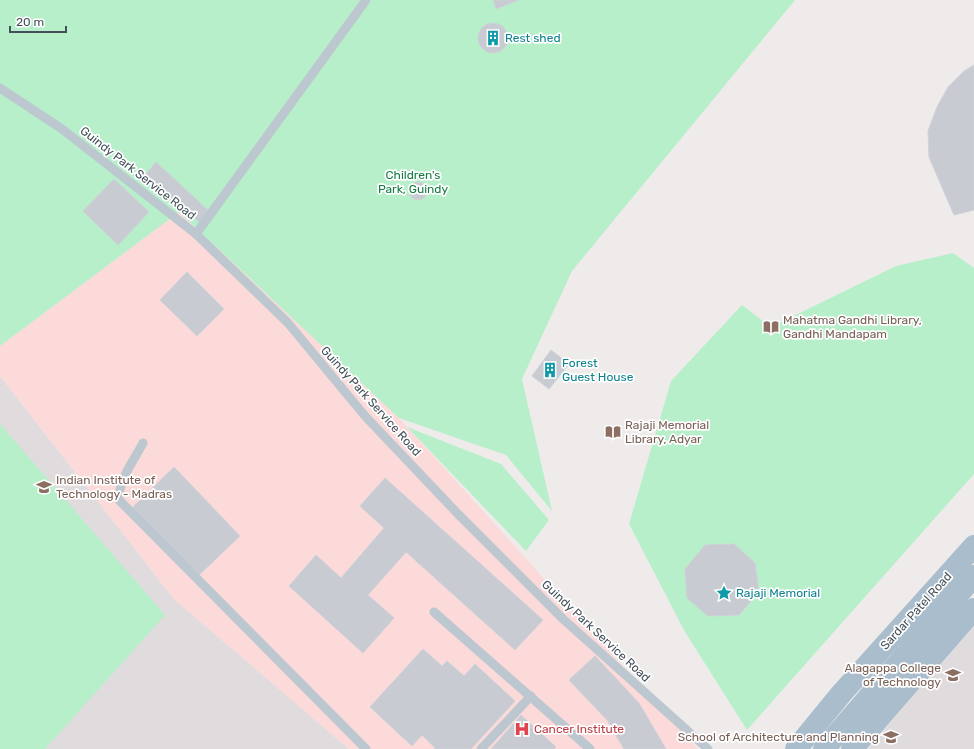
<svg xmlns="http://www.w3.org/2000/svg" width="974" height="749" viewBox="0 0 974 749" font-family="Rubik,sans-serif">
	<rect width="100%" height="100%" fill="#efebeb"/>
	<g fill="#e0dcdd">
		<polygon points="0,376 174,599 349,749 0,749"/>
		<polygon points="974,626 974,749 868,749 889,724"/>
	</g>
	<polygon fill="#fbdad9" points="179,212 399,418 698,749 349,749 174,599 0,376 0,346"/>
	<g fill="#b7efca">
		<polygon points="0,0 795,0 572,271 522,379 552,511 506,455 399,418 179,212 0,346"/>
		<polygon points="953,253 974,268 974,474 747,730 685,632 629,524 671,381 742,305 771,327 896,266"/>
		<polygon points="0,424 165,615 45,749 0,749"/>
		<polygon points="407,427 501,464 549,520 526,551"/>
	</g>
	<g fill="#c8cbd1" stroke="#cfd2d8">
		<polygon points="493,0 519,0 496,9"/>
		<circle cx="493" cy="38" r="15"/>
		<polygon points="974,65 974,210 954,215 929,157 928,131 937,107 948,87 964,71"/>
		<polygon points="156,162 209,211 199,222 145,175"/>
		<polygon points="114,179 149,212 118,245 83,211"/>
		<circle cx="418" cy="191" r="9"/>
		<polygon points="187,272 224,309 197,336 160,300"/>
		<polygon points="551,350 569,364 549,389 532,376"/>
		<polygon points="174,467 240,536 198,576 132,508"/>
		<polygon points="385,478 543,620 515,650 406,552 368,595 394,618 363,653 289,586 316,555 341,578 384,528 360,506"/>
		<polygon points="734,544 755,563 759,592 739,615 708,616 687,598 685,569 705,545"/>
		<polygon points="423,649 442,666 447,661 464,676 475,664 515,701 471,749 434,749 435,748 422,735 412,746 370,707"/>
		<polygon points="595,656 639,703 666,749 624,749 607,720 569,680"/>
		<polygon points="521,715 556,747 554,749 491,749"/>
	</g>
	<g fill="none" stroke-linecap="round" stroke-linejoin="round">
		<g stroke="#bcc7cf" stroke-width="9">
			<polyline points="0,88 62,129 196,234 288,323 365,416 458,514 563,619 708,749"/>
			<polyline points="196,234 366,0"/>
			<path d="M143,443C134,460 118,481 119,500L366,749"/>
			<polyline points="434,612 590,749"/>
			<polyline points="481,749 531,696"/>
		</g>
		<g stroke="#aabdcc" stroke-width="22">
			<polyline points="796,749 841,694 974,546"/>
			<polyline points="824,749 974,576"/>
			<polyline points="852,749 974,609"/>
		</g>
	</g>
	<defs>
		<symbol id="building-bare" viewBox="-9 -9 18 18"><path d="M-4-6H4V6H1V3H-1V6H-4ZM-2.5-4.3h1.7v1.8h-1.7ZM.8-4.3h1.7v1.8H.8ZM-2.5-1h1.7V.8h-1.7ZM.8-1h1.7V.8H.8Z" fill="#0f9aa8" stroke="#fff" stroke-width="2.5" paint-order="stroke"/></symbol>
		<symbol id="library-bare" viewBox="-9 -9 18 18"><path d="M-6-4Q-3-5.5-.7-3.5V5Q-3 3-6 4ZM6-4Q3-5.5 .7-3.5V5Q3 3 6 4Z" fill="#8d6e63" stroke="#fff" stroke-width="2.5" paint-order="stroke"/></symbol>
		<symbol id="university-bare" viewBox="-9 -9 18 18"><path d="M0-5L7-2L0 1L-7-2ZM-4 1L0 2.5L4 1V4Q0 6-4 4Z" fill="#8d6e63" stroke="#fff" stroke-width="2.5" paint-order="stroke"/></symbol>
		<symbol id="sight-bare" viewBox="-9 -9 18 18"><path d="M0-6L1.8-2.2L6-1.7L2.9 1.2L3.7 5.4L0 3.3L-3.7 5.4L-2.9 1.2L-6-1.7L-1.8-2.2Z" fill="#0f9aa8" stroke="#fff" stroke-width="2.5" paint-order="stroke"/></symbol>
		<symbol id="hospital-bare" viewBox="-9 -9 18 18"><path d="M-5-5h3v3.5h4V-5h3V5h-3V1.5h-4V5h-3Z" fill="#e0444e" stroke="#fff" stroke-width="2.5" paint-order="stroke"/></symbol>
	</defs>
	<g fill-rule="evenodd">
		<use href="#building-bare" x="482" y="27" width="22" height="22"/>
		<use href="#library-bare" x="760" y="316" width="22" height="22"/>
		<use href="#building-bare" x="539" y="359" width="22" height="22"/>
		<use href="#library-bare" x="602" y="421" width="22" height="22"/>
		<use href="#university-bare" x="33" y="476" width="22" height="22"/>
		<use href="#sight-bare" x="713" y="582" width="22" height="22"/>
		<use href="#university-bare" x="942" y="664" width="22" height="22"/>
		<use href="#hospital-bare" x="511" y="718" width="22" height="22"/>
		<use href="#university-bare" x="880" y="726" width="22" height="22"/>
	</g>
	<g text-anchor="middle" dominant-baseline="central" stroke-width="3.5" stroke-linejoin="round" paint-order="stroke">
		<g font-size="12" fill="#0d838f" stroke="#fff" text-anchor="start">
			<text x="505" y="38">Rest shed</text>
			<text x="562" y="363">Forest<tspan x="562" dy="14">Guest House</tspan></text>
			<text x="736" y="593">Rajaji Memorial</text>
		</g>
		<g font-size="12" fill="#445059" stroke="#fff">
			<text transform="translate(138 173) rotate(38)">Guindy Park Service Road</text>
			<text transform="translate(371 401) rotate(48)">Guindy Park Service Road</text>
			<text transform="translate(916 611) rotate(-48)">Sardar Patel Road</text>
			<text transform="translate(596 631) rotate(43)">Guindy Park Service Road</text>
		</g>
		<g font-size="12" fill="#147b43" stroke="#fff">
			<text x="413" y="175">Children's<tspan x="413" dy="14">Park, Guindy</tspan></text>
		</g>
		<g font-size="12" fill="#785e54" stroke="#fff" text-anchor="start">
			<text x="783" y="320">Mahatma Gandhi Library,<tspan x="783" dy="14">Gandhi Mandapam</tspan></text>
			<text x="625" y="425">Rajaji Memorial<tspan x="625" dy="14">Library, Adyar</tspan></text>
			<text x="56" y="480">Indian Institute of<tspan x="56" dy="14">Technology - Madras</tspan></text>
			<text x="941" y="668" text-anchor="end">Alagappa College<tspan x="941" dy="14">of Technology</tspan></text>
			<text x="879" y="737" text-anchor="end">School of Architecture and Planning</text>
		</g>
		<g font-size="12" fill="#be3a42" stroke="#fff" text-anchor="start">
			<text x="534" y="729">Cancer Institute</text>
		</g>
	</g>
	<path d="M10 26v6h56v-6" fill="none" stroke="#445059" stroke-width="2"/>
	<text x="16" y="26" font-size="12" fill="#445059" stroke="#ffffff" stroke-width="3" paint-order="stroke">20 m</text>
</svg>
